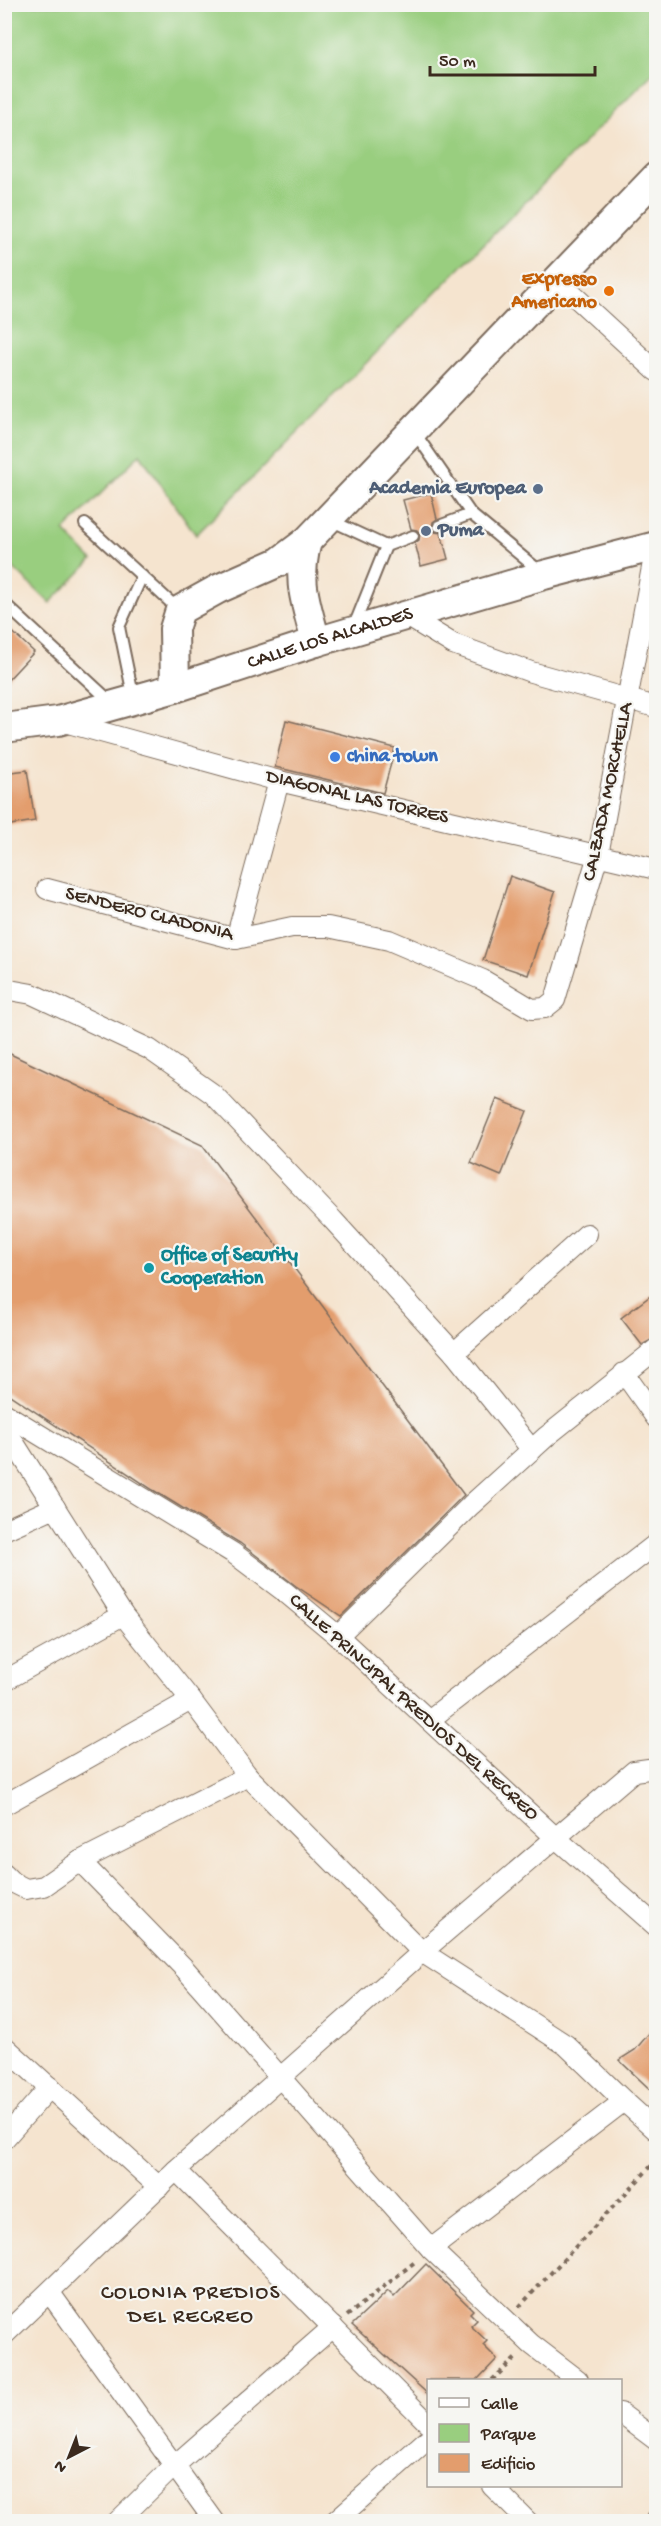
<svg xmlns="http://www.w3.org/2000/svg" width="661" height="2526" viewBox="0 0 661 2526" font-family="'Gochi Hand',sans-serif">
	<rect width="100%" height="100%" fill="#f6f6f2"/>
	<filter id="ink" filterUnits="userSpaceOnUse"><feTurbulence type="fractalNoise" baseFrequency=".0167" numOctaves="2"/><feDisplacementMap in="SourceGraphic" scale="12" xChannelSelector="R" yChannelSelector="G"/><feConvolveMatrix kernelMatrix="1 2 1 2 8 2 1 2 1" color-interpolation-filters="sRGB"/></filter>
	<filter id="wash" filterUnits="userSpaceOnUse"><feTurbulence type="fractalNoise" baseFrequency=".008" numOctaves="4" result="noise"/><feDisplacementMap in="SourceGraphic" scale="24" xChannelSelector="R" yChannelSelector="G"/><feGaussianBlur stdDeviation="1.35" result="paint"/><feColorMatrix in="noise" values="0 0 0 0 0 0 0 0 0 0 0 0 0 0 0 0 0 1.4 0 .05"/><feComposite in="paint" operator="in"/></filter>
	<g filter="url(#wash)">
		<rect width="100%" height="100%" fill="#f5e4cf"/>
		<polygon fill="#99ce7f" stroke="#6a7c4e" stroke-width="1.5" points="4,5 656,5 656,70 196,535 140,454 64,531 92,560 50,603 5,560"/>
		<g id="blocks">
			<g fill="#e39d6d">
				<polygon points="431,493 437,519 433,522 432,528 435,532 441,533 448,559 421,566 415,543 419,540 420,534 417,530 411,529 403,500"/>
				<polygon points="4,624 34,652 4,684"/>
				<polygon points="286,720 395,748 383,793 275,767"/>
				<polygon points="27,770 35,821 4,826 4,773"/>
				<polygon points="510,876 555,892 528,975 483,960"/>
				<polygon points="4,1051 202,1145 464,1495 341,1616 296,1586 240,1543 153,1490 4,1391"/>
				<polygon points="497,1099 527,1111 501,1176 471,1163"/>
				<polygon points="657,1291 657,1337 642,1345 621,1318"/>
				<polygon points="657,2024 657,2096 619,2060 635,2050"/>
				<polygon points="426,2264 473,2310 470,2313 477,2320 471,2326 487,2341 483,2345 497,2359 477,2380 429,2380 429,2395 352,2325 388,2291 394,2297"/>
			</g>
		</g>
	</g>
	<g filter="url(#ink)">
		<use href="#blocks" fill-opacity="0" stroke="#7c6b5c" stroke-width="1.5"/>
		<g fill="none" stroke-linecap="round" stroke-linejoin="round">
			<defs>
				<g id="lane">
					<polyline points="415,433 471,514 542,573"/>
					<polyline points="330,520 386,546 413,536"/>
					<polyline points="85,524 179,610"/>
					<polyline points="439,526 471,514"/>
					<polyline points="4,603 112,703"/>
					<polyline points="354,626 386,546"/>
					<polyline points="134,700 119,627 142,576"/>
				</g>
				<g id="street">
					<polyline points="558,281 656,371"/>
					<polyline points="407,616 453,644 531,672 656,707"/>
					<polyline points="61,721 279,781 656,869"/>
					<polyline points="47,889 236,939 292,927 328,927 389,940 483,980 532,1009 545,1008 555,1000 598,855 656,546"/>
					<polyline points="236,939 279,781"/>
					<polyline points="4,989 32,994 149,1049 213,1094 333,1220 454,1353 532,1450"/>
					<polyline points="454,1353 587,1234"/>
					<polyline points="624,1373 656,1418"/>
					<polyline points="4,1413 233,1553 285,1592 338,1636 556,1838 656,1926"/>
					<polyline points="4,1427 123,1615 191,1700 248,1776 422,1952 566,2045 624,2101"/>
					<polyline points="4,1530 55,1507"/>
					<polyline points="338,1636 471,1505 547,1436 656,1349"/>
					<polyline points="4,1681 123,1615"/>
					<polyline points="429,1720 656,1544"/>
					<polyline points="4,1805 191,1700"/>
					<polyline points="80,1861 184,1968 431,2249 531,2344 578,2380"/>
					<polyline points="4,1874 12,1882 26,1889 44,1886 80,1861 248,1776"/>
					<polyline points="4,2046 159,2187"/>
					<polyline points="4,2139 50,2087"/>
					<polyline points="176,2170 428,2423"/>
					<polyline points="431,2249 624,2101 656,2130"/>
					<polyline points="50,2293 215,2522"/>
					<polyline points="4,2335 176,2170 422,1952 634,1771 656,1768"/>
					<polyline points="620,2413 656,2440"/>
					<polyline points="492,2486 528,2522"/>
					<polyline points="117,2522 174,2466 333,2327"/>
					<polyline points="334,2522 428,2439"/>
					<polyline points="655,2522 656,2520"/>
				</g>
				<g id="secondary">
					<path d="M307,541C296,582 306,602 316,642"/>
					<polyline points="175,688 174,629 180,610 218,589 279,562 307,541 656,177"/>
					<path id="s1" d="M4,728L58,721L175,688L316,642L544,575L656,546"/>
				</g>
			</defs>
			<use href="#lane" stroke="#7c6b5c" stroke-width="14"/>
			<use href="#street" stroke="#7c6b5c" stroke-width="22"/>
			<use href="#secondary" stroke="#7c6b5c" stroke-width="32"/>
			<g stroke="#7c6b5c" stroke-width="4" stroke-dasharray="4.5 4.5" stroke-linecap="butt">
				<polyline points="519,2307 656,2161"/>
				<polyline points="347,2316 416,2261"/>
				<polyline points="492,2380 517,2357"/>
			</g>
			<use href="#lane" stroke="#fff" stroke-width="10"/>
			<use href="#street" stroke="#fff" stroke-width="20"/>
			<use href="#secondary" stroke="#fff" stroke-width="28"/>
		</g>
	</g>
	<circle fill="#e8710a" stroke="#f6f6f2" stroke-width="2" cx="609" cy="291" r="6"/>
	<g fill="#5c6f8a" stroke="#f6f6f2" stroke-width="2">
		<circle cx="538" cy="489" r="6"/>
		<circle cx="426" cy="531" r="6"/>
	</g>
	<circle fill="#3f7fe0" stroke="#f6f6f2" stroke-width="2" cx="335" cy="757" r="6"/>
	<circle fill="#0f9aa8" stroke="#f6f6f2" stroke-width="2" cx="149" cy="1268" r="6"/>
	<g text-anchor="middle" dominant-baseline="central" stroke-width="4.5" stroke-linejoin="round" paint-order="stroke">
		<g font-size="20" font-weight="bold" fill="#c56008" stroke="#f6f6f2" text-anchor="end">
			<text x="597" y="280">Expresso<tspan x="597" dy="23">Americano</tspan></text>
		</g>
		<g font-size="20" font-weight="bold" fill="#4e5e75" stroke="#f6f6f2" text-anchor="end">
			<text x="526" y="489">Academia Europea</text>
			<text x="438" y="531" text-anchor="start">Puma</text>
		</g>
		<g font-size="20" fill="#3b2a1e" stroke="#f6f6f2">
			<text stroke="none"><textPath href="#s1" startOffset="339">CALLE LOS ALCALDES</textPath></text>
			<text transform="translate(609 792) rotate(-78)">CALZADA MORCHELLA</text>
			<text transform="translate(357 798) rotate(13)">DIAGONAL LAS TORRES</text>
			<text transform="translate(149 915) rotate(14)">SENDERO CLADONIA</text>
			<text transform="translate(413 1708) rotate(42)">CALLE PRINCIPAL PREDIOS DEL RECREO</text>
		</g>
		<g font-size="20" font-weight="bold" fill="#366cbe" stroke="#f6f6f2" text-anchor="start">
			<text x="347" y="757">china town</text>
		</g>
		<g font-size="20" font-weight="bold" fill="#0d838f" stroke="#f6f6f2" text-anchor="start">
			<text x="161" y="1256">Office of Security<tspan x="161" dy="23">Cooperation</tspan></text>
		</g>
		<g font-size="21" letter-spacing="1.5" fill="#3b2a1e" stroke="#f6f6f2">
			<text x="191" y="2294">COLONIA PREDIOS<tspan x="191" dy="24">DEL RECREO</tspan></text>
		</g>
	</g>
	<rect width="661" height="2526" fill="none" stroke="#f6f6f2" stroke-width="24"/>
	<rect x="427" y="2379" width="195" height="108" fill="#f6f6f2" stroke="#aba49d" stroke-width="1.5"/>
	<rect x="439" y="2398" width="30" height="9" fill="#ffffff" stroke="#aba49d" stroke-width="1.5"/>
	<text x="481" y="2409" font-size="18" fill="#3b2a1e">Calle</text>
	<rect x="439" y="2424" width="30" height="18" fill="#99ce7f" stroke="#aba49d" stroke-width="1.5"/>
	<text x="481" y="2439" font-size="18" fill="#3b2a1e">Parque</text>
	<rect x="439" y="2454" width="30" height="18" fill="#e39d6d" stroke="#aba49d" stroke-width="1.5"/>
	<text x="481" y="2469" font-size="18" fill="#3b2a1e">Edificio</text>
	<g transform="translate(69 2457) rotate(222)" stroke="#f6f6f2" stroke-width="4.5" paint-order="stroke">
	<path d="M0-4.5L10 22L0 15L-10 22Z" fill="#3b2a1e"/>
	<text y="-9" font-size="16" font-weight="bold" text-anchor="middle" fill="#3b2a1e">N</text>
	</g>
	<path d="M430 66v9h165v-9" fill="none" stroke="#3b2a1e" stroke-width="3"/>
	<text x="439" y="66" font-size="18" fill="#3b2a1e" stroke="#f6f6f2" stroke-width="4.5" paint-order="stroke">50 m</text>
</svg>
